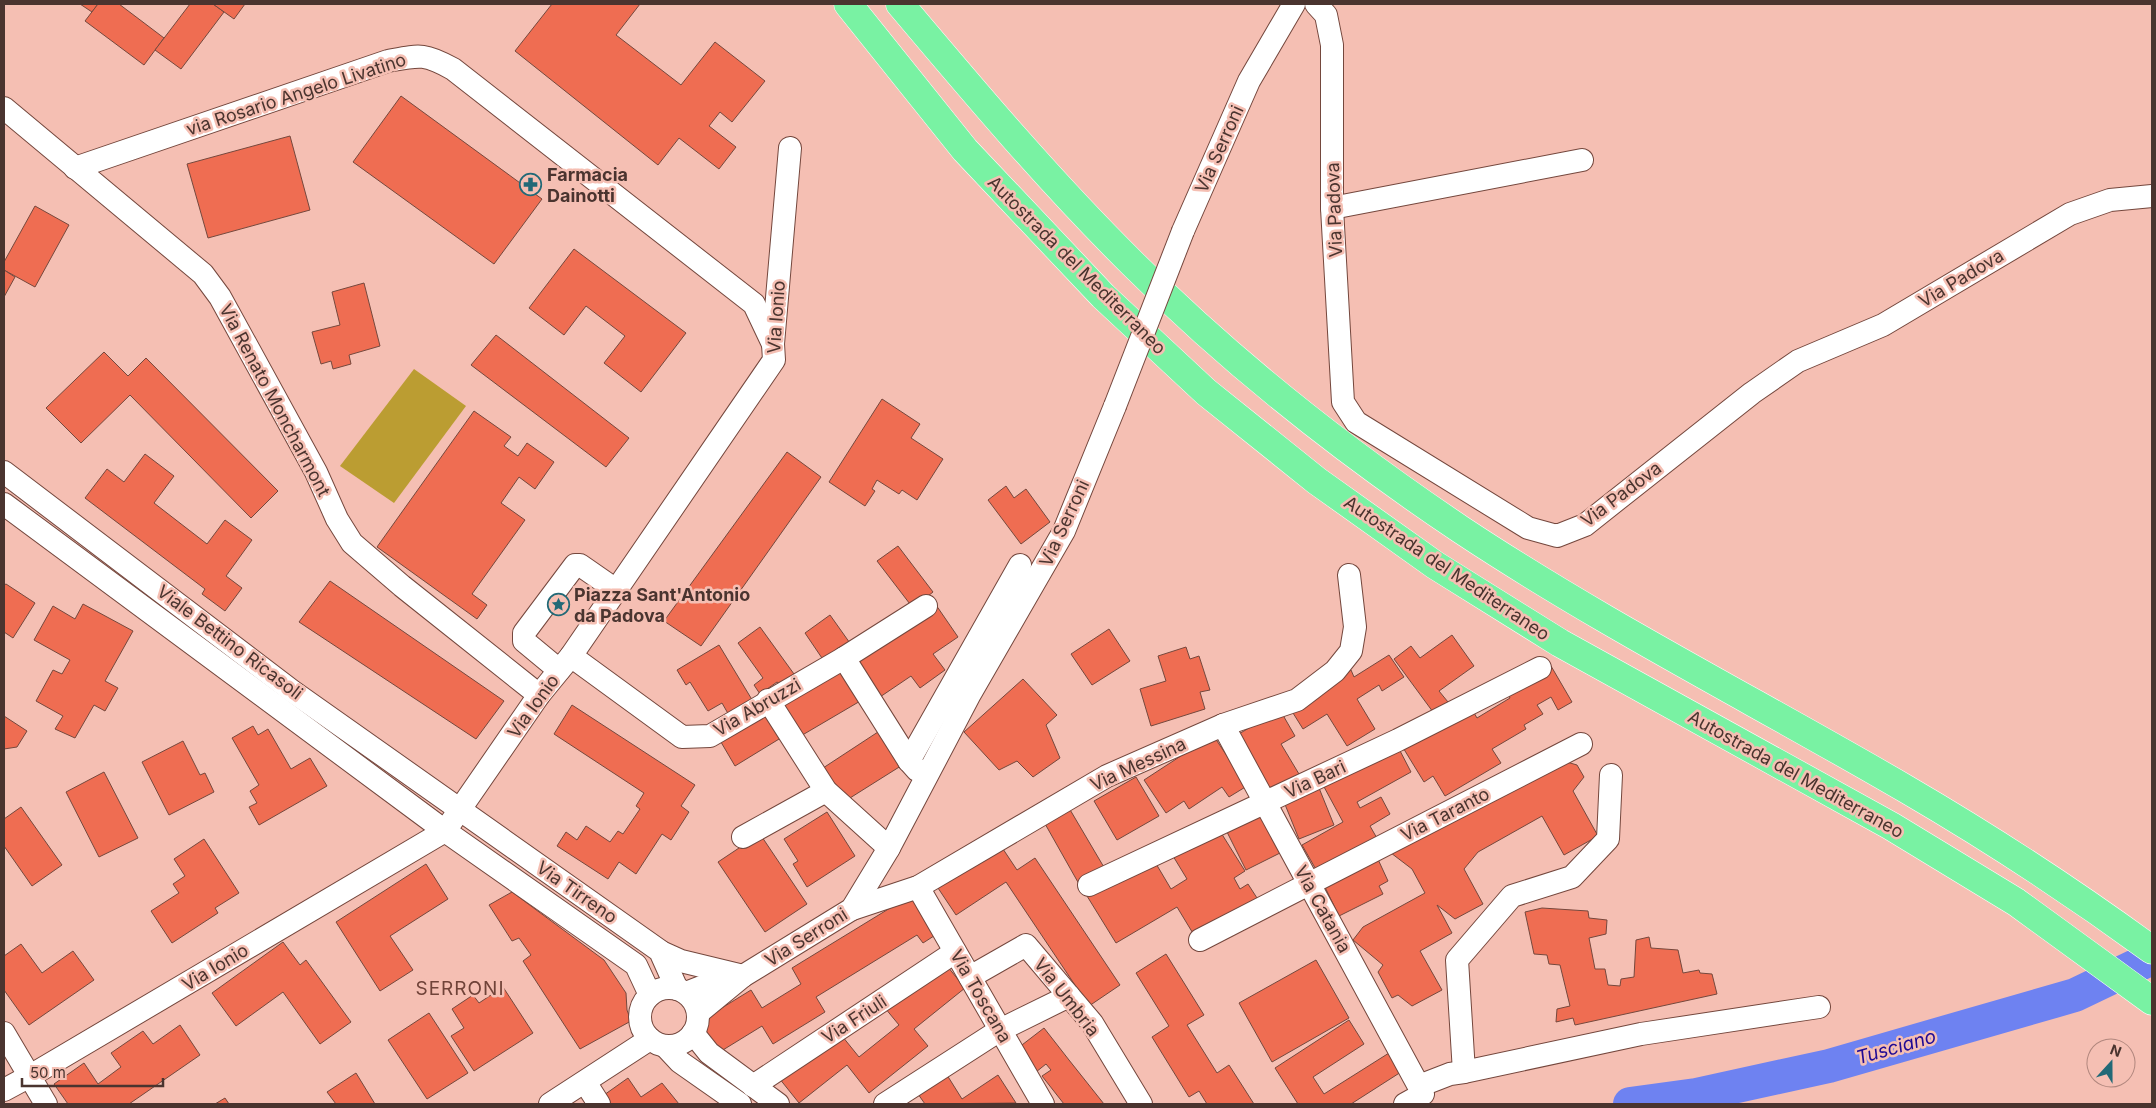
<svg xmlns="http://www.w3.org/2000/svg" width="2156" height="1108" viewBox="0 0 2156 1108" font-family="Inter,sans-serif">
	<rect width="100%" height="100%" fill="#f5bfb3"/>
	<polygon fill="#bb9d32" points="414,369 466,406 394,503 340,466"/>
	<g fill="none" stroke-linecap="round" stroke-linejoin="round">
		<polyline stroke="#6e82f1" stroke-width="34" points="1630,1104 1696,1095 1829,1066 2075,995 2152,958"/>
	</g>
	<g fill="#ef6d52" stroke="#75483d">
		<polygon points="80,4 98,4 92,12"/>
		<polygon points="98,4 119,4 164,38 144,65 85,21"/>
		<polygon points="190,4 213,4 224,12 181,69 155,50"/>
		<polygon points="213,4 245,4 234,19"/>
		<polygon points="552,4 640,4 616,35 681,85 715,42 765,81 732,122 720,112 709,126 736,147 719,169 679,138 658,165 515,51"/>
		<polygon points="401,96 542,199 494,264 353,162"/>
		<polygon points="290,136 310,210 208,238 187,164"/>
		<polygon points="35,206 69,225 35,287 4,270 4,262"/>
		<polygon points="574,249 686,333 641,392 604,363 625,336 586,306 564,335 529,308"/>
		<polygon points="4,270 15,277 4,297"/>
		<polygon points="364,283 380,346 349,355 351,364 333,369 331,361 321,364 312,332 340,325 332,292"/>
		<polygon points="496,335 629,438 606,467 471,365"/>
		<polygon points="104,352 128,376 146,358 278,491 251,518 130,395 81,443 46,408"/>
		<polygon points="882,399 920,424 911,438 943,459 917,500 902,490 899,494 877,480 872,489 875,491 865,506 829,482"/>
		<polygon points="474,411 511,437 504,446 518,456 527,443 554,462 535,489 519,477 501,503 525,520 472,594 487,605 477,619 377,547"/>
		<polygon points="787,452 821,477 701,646 664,621"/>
		<polygon points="145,454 174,476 154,503 207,544 225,520 252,540 226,576 242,588 225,611 202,594 205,589 85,498 107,469 124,482"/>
		<polygon points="1006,486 1014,498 1026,489 1050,522 1021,544 988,500"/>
		<polygon points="898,546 933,592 913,608 877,561"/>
		<polygon points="330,581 504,701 476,739 299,622"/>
		<polygon points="6,584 35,603 13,638 4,632 4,585"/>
		<polygon points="83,604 133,631 105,681 118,688 105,711 94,705 75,738 55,729 63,716 36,701 53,670 62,674 70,660 34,640 53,606 75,619"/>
		<polygon points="936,605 958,637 933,654 945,670 920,688 911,676 877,699 850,661"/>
		<polygon points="830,615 852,646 826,664 805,633"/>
		<polygon points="760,627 794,674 780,684 777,682 760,694 754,685 763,678 738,643"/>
		<polygon points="1109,629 1130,661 1092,685 1071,654"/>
		<polygon points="1452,635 1474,666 1439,691 1448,702 1433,712 1394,659 1411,646 1420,658"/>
		<polygon points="719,645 754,703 730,717 722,703 708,711 690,682 686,685 677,670"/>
		<polygon points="1186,647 1190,659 1199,656 1210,690 1200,692 1205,709 1151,726 1140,689 1166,681 1158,656"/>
		<polygon points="1389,655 1404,677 1382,691 1379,685 1357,699 1375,729 1347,746 1327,714 1303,729 1293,713 1319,697 1316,692 1351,670 1354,677"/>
		<polygon points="840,664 862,700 799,737 777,701"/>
		<polygon points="1551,666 1572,702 1558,710 1551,697 1537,705 1543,714 1524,725 1526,729 1492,749 1501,763 1445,796 1433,776 1424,782 1402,746 1470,706 1477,718 1510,698 1507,692"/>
		<polygon points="1023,679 1057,715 1046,725 1060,758 1033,777 1017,761 999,770 964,732"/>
		<polygon points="572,705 695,785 681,806 689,812 671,840 662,834 636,874 619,862 608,879 557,846 566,832 577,840 586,826 610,842 618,831 623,834 640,809 636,806 644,793 554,734"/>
		<polygon points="766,708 784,736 735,766 718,737"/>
		<polygon points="1280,710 1295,736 1281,744 1302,779 1273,795 1237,735"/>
		<polygon points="4,716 27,731 17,747 4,749"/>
		<polygon points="253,726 258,735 268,729 291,769 310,758 327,786 259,825 249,807 257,803 250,791 259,785 232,738"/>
		<polygon points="881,730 904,764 842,803 820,770"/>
		<polygon points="1213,735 1247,786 1229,797 1222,787 1189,809 1184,801 1166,813 1144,780"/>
		<polygon points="183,741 200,775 205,773 214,792 169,815 142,762"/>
		<polygon points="1397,745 1411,772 1357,802 1360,808 1381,797 1390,814 1370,826 1378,840 1318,873 1302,845 1343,822 1323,785"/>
		<polygon points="1560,760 1577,765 1584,777 1573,791 1598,836 1564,855 1542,816 1478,852 1464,869 1483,904 1455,919 1437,905 1452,933 1420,951 1442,990 1412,1006 1398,995 1392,998 1378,972 1383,965 1353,940 1363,927 1425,893 1412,869 1391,853"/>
		<polygon points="104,772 138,838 99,857 66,792"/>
		<polygon points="1136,777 1159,816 1117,840 1094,801"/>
		<polygon points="1319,788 1334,825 1299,839 1284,802"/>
		<polygon points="21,807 62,865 32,886 4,846 4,819"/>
		<polygon points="1069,808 1105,869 1079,884 1044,822"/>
		<polygon points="1261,810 1282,852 1246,870 1225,828"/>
		<polygon points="827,812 855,856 807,887 793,864 798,861 784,839"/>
		<polygon points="1218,828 1245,871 1234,878 1240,889 1248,884 1257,898 1194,935 1177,907 1116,943 1087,896 1155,862 1171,889 1187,879 1173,856"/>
		<polygon points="760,834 807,904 765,932 718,862"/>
		<polygon points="204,839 239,893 215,908 218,913 172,943 151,911 179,893 173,884 185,876 174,859"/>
		<polygon points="999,843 1017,870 1035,858 1120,985 1089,1006 1006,882 956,915 936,885"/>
		<polygon points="1376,855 1388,881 1379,886 1383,894 1339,916 1322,881"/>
		<polygon points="426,864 448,899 390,936 413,970 380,991 336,922"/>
		<polygon points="512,892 604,960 626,993 627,1010 631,1021 580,1049 523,961 531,955 519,938 512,941 489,905"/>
		<polygon points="913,894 937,934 923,943 917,935 816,997 825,1012 773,1044 762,1026 718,1053 699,1022 751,990 762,1008 801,984 792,968"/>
		<polygon points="1542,908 1588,911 1589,918 1607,920 1606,934 1589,938 1595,969 1605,969 1608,985 1620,986 1621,979 1634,977 1636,940 1649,937 1651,948 1678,950 1683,973 1699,970 1700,973 1712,974 1717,994 1575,1025 1573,1018 1556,1022 1557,1009 1570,1006 1560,965 1549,964 1547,955 1534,954 1525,912"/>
		<polygon points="283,942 300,965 306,960 351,1022 320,1044 283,992 236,1026 212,993"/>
		<polygon points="21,944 42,973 73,951 94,980 29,1025 4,990 4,956"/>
		<polygon points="1166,954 1204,1015 1187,1025 1217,1073 1229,1065 1254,1104 1207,1104 1199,1091 1189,1097 1152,1037 1169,1026 1136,973"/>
		<polygon points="1316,960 1349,1018 1272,1062 1239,1003"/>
		<polygon points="943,961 965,988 914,1029 928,1046 869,1093 847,1065 799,1103 779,1078 838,1031 859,1057 899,1025 885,1008"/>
		<polygon points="503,987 533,1033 474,1071 451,1036 464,1028 452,1009 473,995 479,1003"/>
		<polygon points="429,1013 468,1073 427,1099 388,1040"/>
		<polygon points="1349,1020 1364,1044 1313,1077 1324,1094 1389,1053 1401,1072 1351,1104 1298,1104 1275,1068"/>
		<polygon points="180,1025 200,1055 129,1104 68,1104 54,1084 84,1063 98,1084 121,1067 111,1053 143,1031 153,1044"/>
		<polygon points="1044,1028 1069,1060 1104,1104 1064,1104 1042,1076 1051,1070 1046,1064 1036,1072 1018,1048"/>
		<polygon points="356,1073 375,1104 336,1104 327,1092"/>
		<polygon points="947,1075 962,1099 998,1075 1016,1103 925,1104 918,1094"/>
		<polygon points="628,1078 641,1097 662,1083 679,1104 610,1104 604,1095"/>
		<polygon points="225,1098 229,1104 215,1104"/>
	</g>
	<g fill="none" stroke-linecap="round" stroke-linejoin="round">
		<defs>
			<g id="minor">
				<polyline points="1316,4 1326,15 1332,45 1332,208 1343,402 1356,422 1528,528 1557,536 1585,525 1752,393 1798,361 1883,325 2070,214 2110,200 2152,196"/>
				<polyline points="4,108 203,274 220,297 316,472 337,519 352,543 402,586 539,695"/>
				<path d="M75,168L388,61C420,55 424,53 453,69L754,304L772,342"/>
				<polyline points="1332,208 1582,160"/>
				<polyline points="1183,231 1249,81 1294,4"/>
				<polyline points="4,472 292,691 660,951 677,989"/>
				<polyline points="4,504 445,831 636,965 650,995"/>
				<polyline points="571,656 682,737 710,736 844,658 926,606"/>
				<polyline points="844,658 909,761 917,770"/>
				<polyline points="559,670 524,641 524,633 575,565 580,565 616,590"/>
				<polyline points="768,700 826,791 889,848"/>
				<polyline points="1223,725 1423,1094 1405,1104"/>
				<polyline points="909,761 1020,565"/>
				<polyline points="1611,775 1608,839 1572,877 1512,896 1457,960 1464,1072 1641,1034 1819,1007"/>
				<polyline points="743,837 826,791"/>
				<polyline points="1089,885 1398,740 1540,668"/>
				<polyline points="918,887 1043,1104"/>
				<polyline points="852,909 918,887 1107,776 1223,725 1297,700 1335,671 1351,651 1355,627 1349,575"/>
				<polyline points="1200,940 1581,744"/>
				<polyline points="661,952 681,961 743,976"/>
				<polyline points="970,977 1026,945 1092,1023 1141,1104"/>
				<circle cx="669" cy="1017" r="29"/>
				<polyline points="686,993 727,977 737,977"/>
				<polyline points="698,1013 743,976 852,909 889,848 970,694 1064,531 1115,406"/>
				<polyline points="4,1033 46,1104"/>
				<polyline points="693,1033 709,1053 778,1104"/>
				<polyline points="666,1047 680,1062 740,1104"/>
				<polyline points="585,1082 599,1104"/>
				<polyline points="753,1086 955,952"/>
				<polyline points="1419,1086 1450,1074 1464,1072"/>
				<polyline points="4,1090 30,1076 445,831 539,695 571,656 774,360 773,344 790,148"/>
				<polyline points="550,1104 650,1039"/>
				<polyline points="885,1104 1000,1030 1069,996"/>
			</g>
			<g id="highway">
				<polyline points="848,4 965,150 1103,296 1206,392 1317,481 1435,565 1560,643 1891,826 2016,902 2152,1001"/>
				<path d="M900,4C975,93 1050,182 1133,264C1232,363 1344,451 1460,529C1603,624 1757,702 1906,789C1990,838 2074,893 2152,950"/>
			</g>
		</defs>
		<use href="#minor" stroke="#74473d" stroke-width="24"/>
		<use href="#highway" stroke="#fff" stroke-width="29"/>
		<use href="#minor" stroke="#fff" stroke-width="22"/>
		<use href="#highway" stroke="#79f2a3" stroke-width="28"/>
		<defs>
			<polyline id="minor-bridge" points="1115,406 1183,231"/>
		</defs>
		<use href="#minor-bridge" stroke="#74473d" stroke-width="24" stroke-linecap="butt"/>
		<use href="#minor-bridge" stroke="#fff" stroke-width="22"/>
	</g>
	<defs>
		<symbol id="pharmacy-ring" viewBox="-11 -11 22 22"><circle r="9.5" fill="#f5bfb3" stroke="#226977" stroke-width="1.5"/><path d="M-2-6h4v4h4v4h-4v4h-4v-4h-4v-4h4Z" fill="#226977"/></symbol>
		<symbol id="sight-ring" viewBox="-11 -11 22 22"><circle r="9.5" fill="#f5bfb3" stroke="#226977" stroke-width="1.5"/><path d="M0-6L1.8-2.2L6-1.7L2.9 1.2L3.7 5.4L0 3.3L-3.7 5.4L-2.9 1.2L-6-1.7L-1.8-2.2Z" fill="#226977"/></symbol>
	</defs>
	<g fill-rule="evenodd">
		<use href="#pharmacy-ring" x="518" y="172" width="25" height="25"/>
		<use href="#sight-ring" x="546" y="592" width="25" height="25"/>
	</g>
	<g text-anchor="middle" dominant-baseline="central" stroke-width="5" stroke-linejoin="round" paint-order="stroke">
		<g font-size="18" fill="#4a342f" stroke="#f5bfb3">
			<text transform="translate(296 94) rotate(-18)">via Rosario Angelo Livatino</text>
			<text transform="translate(1219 149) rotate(-66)">Via Serroni</text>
			<text transform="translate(1334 210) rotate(-92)">Via Padova</text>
			<text transform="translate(1077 265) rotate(45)">Autostrada del Mediterraneo</text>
			<text transform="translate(1961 278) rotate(-31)">Via Padova</text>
			<text transform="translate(776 317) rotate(-86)">Via Ionio</text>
			<text transform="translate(275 400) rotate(62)">Via Renato Moncharmont</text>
			<text transform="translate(1621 494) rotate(-37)">Via Padova</text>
			<text transform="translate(1064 523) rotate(-65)">Via Serroni</text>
			<text transform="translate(1447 568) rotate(34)">Autostrada del Mediterraneo</text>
			<text transform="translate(230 642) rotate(37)">Viale Bettino Ricasoli</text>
			<text transform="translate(533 706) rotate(-54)">Via Ionio</text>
			<text transform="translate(757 707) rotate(-30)">Via Abruzzi</text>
			<text transform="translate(1138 764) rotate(-25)">Via Messina</text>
			<text transform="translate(1796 774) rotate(29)">Autostrada del Mediterraneo</text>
			<text transform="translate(1315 779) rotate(-25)">Via Bari</text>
			<text transform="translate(1445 814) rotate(-27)">Via Taranto</text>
			<text transform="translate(577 892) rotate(35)">Via Tirreno</text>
			<text transform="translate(1323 909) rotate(61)">Via Catania</text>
			<text transform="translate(806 937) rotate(-32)">Via Serroni</text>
			<text transform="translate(215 967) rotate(-31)">Via Ionio</text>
			<text transform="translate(981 996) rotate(60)">Via Toscana</text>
			<text transform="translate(1067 997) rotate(52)">Via Umbria</text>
			<text transform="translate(854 1019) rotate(-33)">Via Friuli</text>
		</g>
		<g font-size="18" font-weight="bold" fill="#4a342f" stroke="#f5bfb3" text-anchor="start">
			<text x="547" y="174">Farmacia<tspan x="547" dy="21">Dainotti</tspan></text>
			<text x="574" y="594">Piazza Sant'Antonio<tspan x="574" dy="21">da Padova</tspan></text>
		</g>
		<g font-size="19" letter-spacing="1" fill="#704339" stroke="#f5bfb3">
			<text x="460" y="988">SERRONI</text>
		</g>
		<g font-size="19" font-style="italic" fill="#200a94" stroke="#f5bfb3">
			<text transform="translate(1896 1047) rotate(-16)">Tusciano</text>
		</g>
	</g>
	<rect width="2156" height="1108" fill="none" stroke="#4a342f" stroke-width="10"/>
	<g transform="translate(2111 1063) rotate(21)"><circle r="24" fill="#f5bfb3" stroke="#b1877e"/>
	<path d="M0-4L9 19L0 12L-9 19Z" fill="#226977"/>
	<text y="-8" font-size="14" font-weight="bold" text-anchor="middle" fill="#4a342f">N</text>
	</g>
	<path d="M22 1078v8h141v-8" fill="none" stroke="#4a342f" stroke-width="2.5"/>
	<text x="30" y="1078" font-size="15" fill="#4a342f" stroke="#f5bfb3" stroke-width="4" paint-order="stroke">50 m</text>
</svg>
